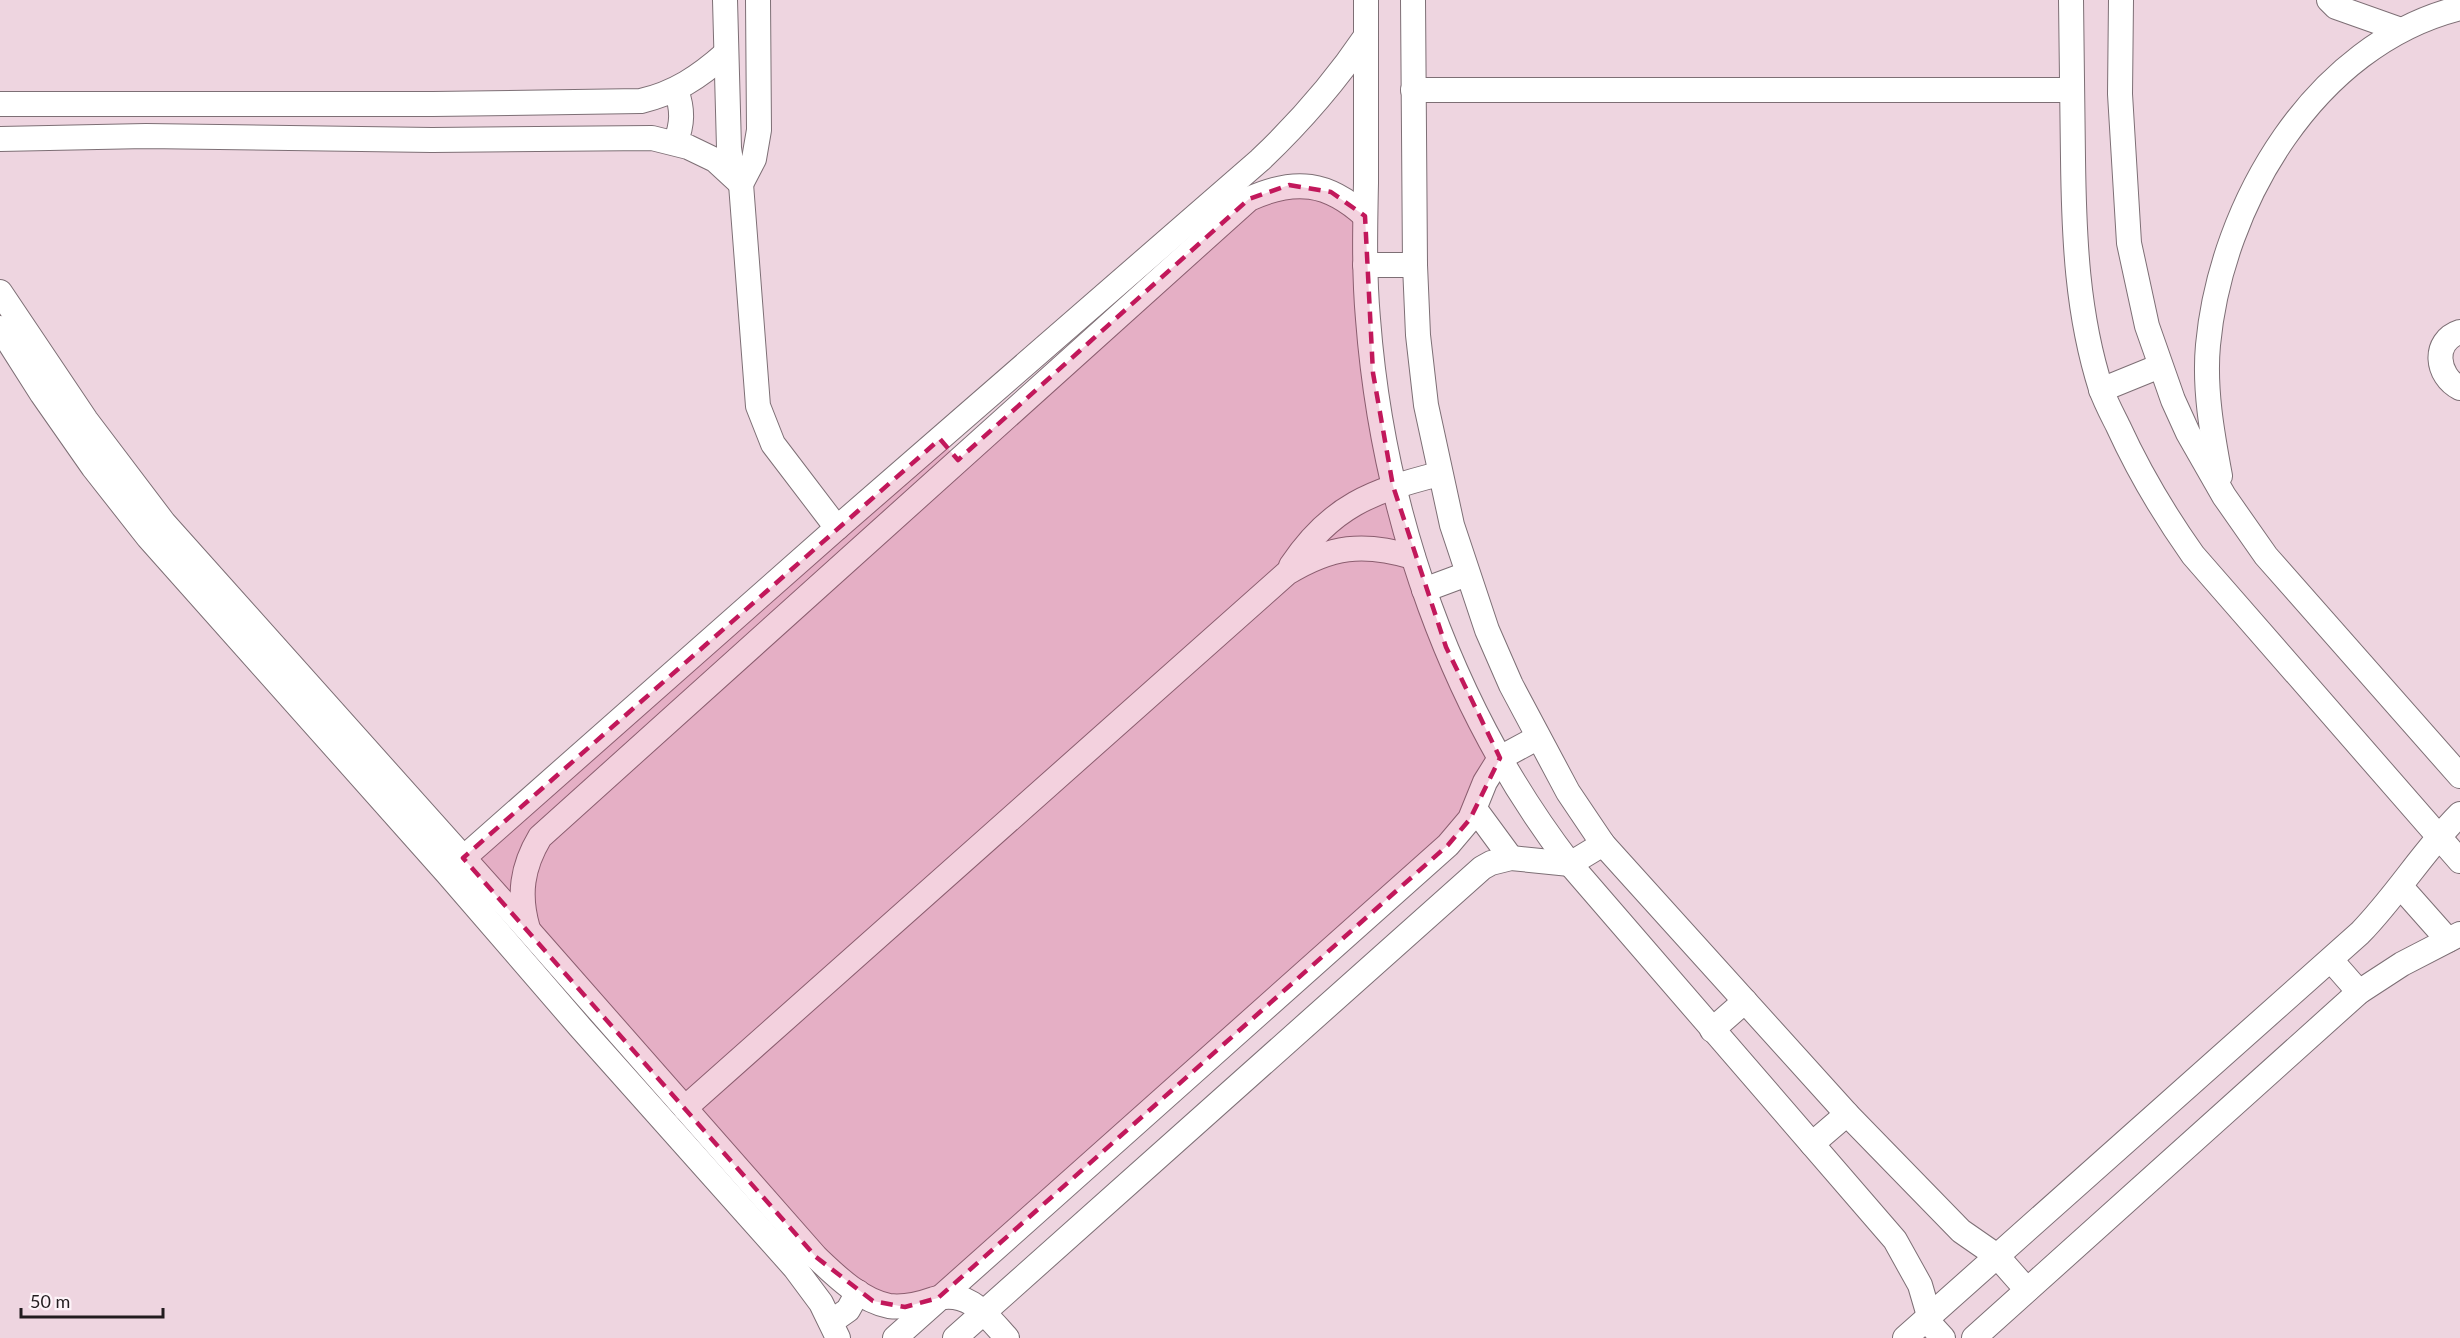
<svg xmlns="http://www.w3.org/2000/svg" width="2460" height="1338" viewBox="0 0 2460 1338" font-family="Lato,sans-serif">
	<rect width="100%" height="100%" fill="#f4e4eb"/>
	<rect fill="#eed5e0" x="0" y="0" width="2460" height="1338"/>
	<g fill="none" stroke-linecap="round" stroke-linejoin="round">
		<defs>
			<g id="minor">
				<polyline points="725,0 729,148 731,161 741,184 758,406 773,444 837,528"/>
				<path d="M1366,0C1366,61 1366,122 1366,183C1365,228 1364,274 1368,319C1383,514 1451,709 1570,864L1895,1240L1920,1285L1932,1326L1943,1338"/>
				<polyline points="1413,0 1415,265 1418,335 1426,405 1452,525 1487,630 1511,685 1568,792 1603,844 1847,1114 1961,1231 1997,1256 2027,1290"/>
				<path d="M2071,0C2072,53 2072,106 2073,159C2074,237 2077,314 2101,389C2105,401 2112,414 2118,426C2139,472 2164,514 2193,555L2460,861"/>
				<polyline points="2121,0 2120,94 2129,243 2147,326 2173,400 2188,433 2224,496 2266,556 2460,776"/>
				<polyline points="2329,0 2336,7 2401,30"/>
				<polyline points="1413,90 2072,90"/>
				<path d="M0,104H433L641,101C675,93 699,77 725,54"/>
				<polyline points="0,139 146,136 432,140 652,138 688,147 715,160 741,184"/>
				<path d="M675,143C683,124 683,109 676,90"/>
				<polyline points="741,184 754,159 759,130 758,0"/>
				<polyline points="1365,265 1415,265"/>
				<path d="M0,292L86,420L164,523L529,931L816,1257C836,1276 860,1300 889,1306C905,1308 920,1304 934,1299C968,1288 987,1316 1007,1338"/>
				<polyline points="0,328 42,394 93,467 148,537 447,873 580,1027 795,1268 821,1303 838,1338"/>
				<path d="M2460,332C2432,341 2436,376 2460,388"/>
				<polyline points="2101,390 2160,366"/>
				<path d="M2220,476C2212,433 2204,388 2208,345C2221,204 2315,44 2460,8"/>
				<path d="M1291,566C1331,506 1372,491 1439,474"/>
				<polyline points="1424,590 1467,574"/>
				<polyline points="1475,809 1511,858"/>
				<path d="M451,869L837,528L1260,160C1300,122 1335,82 1366,36"/>
				<polyline points="2401,887 2448,940"/>
				<path d="M528,929C518,895 522,867 540,837L1249,199C1295,178 1328,182 1365,216"/>
				<polyline points="2331,960 2359,992"/>
				<polyline points="1712,1030 1745,1001"/>
				<path d="M685,1108L1287,573C1331,546 1363,542 1413,557"/>
				<polyline points="1812,1144 1847,1114"/>
				<polyline points="831,1322 848,1310 858,1292"/>
				<polyline points="895,1338 1448,845 1470,819 1485,782 1500,758 1537,738"/>
				<polyline points="955,1338 1482,868 1491,863 1511,858 1570,864 1603,844"/>
				<path d="M1905,1338L2360,933C2397,895 2423,851 2460,814"/>
				<polyline points="1974,1338 2359,992 2402,964 2460,934"/>
			</g>
		</defs>
		<use href="#minor" stroke="#7d6f75" stroke-width="26"/>
		<use href="#minor" stroke="#fff" stroke-width="24"/>
	</g>
	<path fill="#c2185b" fill-opacity="0.2" stroke="#c2185b" stroke-width="4.5" stroke-dasharray="12 8" stroke-linejoin="round" d="M1289,185L1331,192L1365,216L1373,373L1393,486L1446,647L1500,758L1470,819L1448,845L938,1298L905,1307L873,1301L816,1257L463,858L940,439L958,460L1249,199Z"/>
	<path d="M21 1308v9h142v-9" fill="none" stroke="#221c1f" stroke-width="3"/>
	<text x="30" y="1308" font-size="18" fill="#221c1f" stroke="#fdf3f8" stroke-width="4.5" paint-order="stroke">50 m</text>
</svg>
